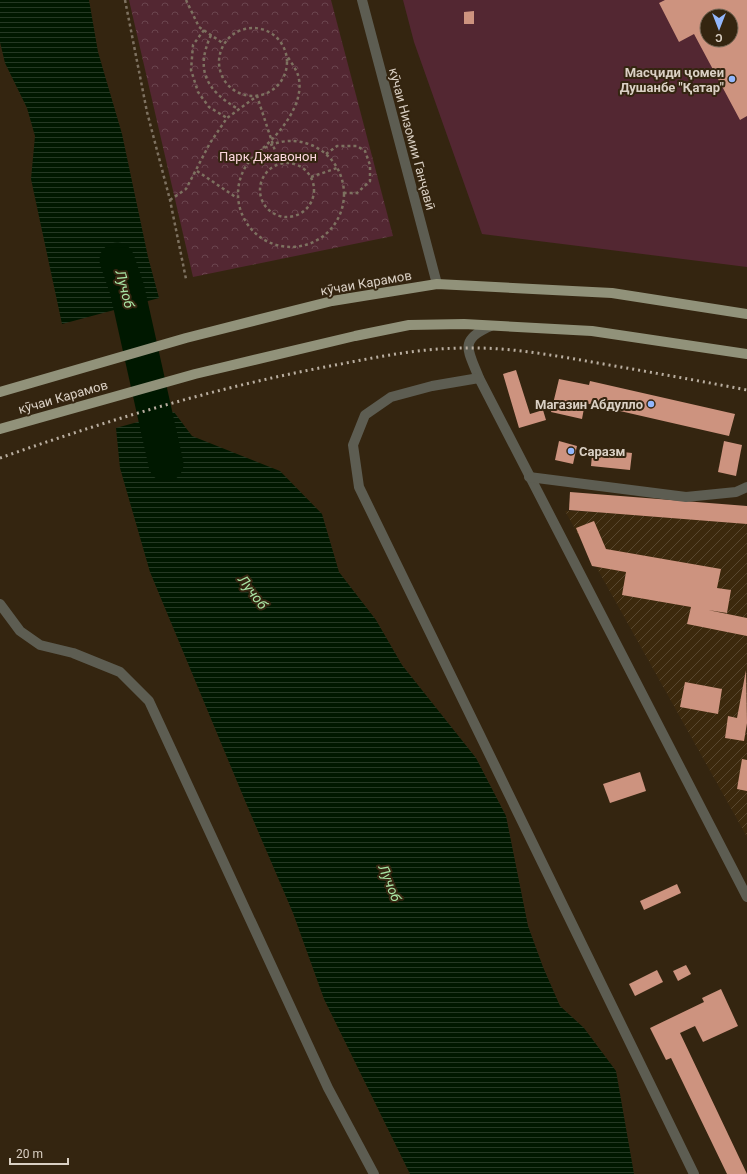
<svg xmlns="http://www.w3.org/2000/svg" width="747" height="1174" viewBox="0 0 747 1174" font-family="Roboto,sans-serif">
	<defs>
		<pattern id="industrial-furrows" width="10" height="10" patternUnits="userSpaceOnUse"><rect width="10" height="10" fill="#3c290d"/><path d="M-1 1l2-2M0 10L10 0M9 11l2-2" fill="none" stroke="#58472f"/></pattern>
		<pattern id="park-crowns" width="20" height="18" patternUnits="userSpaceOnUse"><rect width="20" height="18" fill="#532732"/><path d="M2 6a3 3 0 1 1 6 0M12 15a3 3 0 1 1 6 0" fill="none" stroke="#6b454e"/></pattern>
		<pattern id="water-rules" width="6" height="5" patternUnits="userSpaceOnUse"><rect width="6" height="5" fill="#001800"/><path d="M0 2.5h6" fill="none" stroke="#253924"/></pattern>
	</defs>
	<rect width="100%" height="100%" fill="#342510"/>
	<polygon fill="url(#industrial-furrows)" points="565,511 747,517 747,837"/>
	<path fill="#532732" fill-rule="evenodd" d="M403,0H747V267L482,234L414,42ZM707,16H731V40H707Z"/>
	<polygon fill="url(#park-crowns)" points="129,0 331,0 393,236 193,277"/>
	<g fill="url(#water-rules)">
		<polygon points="0,0 89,0 98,52 122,134 148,257 159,298 62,324 31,179 35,136 27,108 5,63 0,42"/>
		<polygon points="174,412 192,436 280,471 322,514 339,572 376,620 402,665 476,758 506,816 528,926 543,967 560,1006 584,1028 616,1071 634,1174 410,1174 324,999 293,913 246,803 150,572 120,468 116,428"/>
	</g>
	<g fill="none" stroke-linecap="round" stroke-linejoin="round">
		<polyline stroke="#001800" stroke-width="35" points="117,260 127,289 166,464"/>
	</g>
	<g fill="#cd937f" fill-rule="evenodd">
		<path d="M665,0H747V116L740,120L694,34L679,42L659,3ZM707,16H731V40H707Z"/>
		<polygon points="474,11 474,24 464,24 464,12"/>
		<polygon points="516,370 530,414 543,410 546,420 519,428 503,374"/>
		<polygon points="559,379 589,385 590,381 735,414 729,436 585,403 582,419 551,412"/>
		<polygon points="559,441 577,446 573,464 555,460"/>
		<polygon points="724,441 742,445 736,476 718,472"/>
		<polygon points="614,451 632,453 630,470 591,466 592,455 613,457"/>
		<polygon points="570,492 747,506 747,524 569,510"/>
		<polygon points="594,521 606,549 721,569 717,588 731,590 727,613 708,610 747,618 747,636 687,624 691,607 622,595 626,572 592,566 576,528"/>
		<polygon points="746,670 747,723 744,741 725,738 728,716 737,718"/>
		<polygon points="685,682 722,689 718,714 680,707"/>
		<polygon points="742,759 747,760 747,791 737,789"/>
		<polygon points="640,772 646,791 610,803 603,784"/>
		<polygon points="677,884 681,893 644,910 640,901"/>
		<polygon points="686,965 691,974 678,981 673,971"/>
		<polygon points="657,970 663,982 635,996 629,984"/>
		<polygon points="721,989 738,1026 703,1042 695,1026 680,1033 747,1174 727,1174 671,1058 666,1060 650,1028 704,1002 702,998"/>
	</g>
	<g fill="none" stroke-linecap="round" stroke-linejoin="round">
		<g stroke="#7d7160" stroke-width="2.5" stroke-dasharray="3 3" stroke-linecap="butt">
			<polyline points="125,0 147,112 170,200 186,279"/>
			<polyline points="186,0 199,27 224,44"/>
			<circle cx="253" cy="62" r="34"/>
			<polyline points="204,30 193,45 191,70 198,92 209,107 227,118"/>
			<path d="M211,35C195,70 206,90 238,109"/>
			<circle cx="291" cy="194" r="53"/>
			<path d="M263,148C281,132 306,102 298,75C296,69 291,62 287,56"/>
			<polyline points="326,154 337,146 357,146 365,151 370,165 370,181 357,193 344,193"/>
			<circle cx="287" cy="190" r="27"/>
			<polyline points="197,171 237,198"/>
			<polyline points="311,177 337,168"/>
			<polyline points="170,200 186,189 210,143 227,118 257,96 279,163"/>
		</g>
		<g stroke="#5d5d52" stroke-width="10">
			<polyline points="362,0 437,284"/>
			<path d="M491,326C458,340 468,350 479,378L747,897"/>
			<polyline points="479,378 432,386 391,397 365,415 353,445 359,487 694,1174"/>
			<polyline points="529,477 686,497 736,492 747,487"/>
			<polyline points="0,604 20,631 40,645 73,653 120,672 149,701 328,1088 374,1174"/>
		</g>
		<g stroke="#91927a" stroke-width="10">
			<polyline points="0,392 186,338 332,301 437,284 612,293 747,314"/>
			<polyline points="0,429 195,374 355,336 409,325 464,324 592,331 747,354"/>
		</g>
		<path stroke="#b9aea0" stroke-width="3" stroke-dasharray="2 4" stroke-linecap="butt" d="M0,458C111,419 224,385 341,364C382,356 423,348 466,348C508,347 551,355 592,362C644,371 695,380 747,390"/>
	</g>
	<g fill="#92b7fd" stroke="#342510" stroke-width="1.5">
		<circle cx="732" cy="79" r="4"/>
		<circle cx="651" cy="404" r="4"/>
		<circle cx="571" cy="451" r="4"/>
	</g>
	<g text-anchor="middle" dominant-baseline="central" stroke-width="4" stroke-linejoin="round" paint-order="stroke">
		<g font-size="13" font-weight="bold" fill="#dad0c4" stroke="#342510" text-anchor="end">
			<text x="724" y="72">Масҷиди ҷомеи<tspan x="724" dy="15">Душанбе "Қатар"</tspan></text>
			<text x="643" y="404">Магазин Абдулло</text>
			<text x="579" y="451" text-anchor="start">Саразм</text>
		</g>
		<g font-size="13" fill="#dad0c4" stroke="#342510">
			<text transform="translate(412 139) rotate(75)">кӯчаи Низомии Ганҷавӣ</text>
			<text transform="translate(366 283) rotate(-10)">кӯчаи Карамов</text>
			<text transform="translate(63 397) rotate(-16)">кӯчаи Карамов</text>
		</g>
		<g font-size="13" fill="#fcd6dd" stroke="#342510">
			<text x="268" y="156">Парк Джавонон</text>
		</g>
		<g font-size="14" font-style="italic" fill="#a9e5a4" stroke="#342510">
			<text transform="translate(125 289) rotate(75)">Лучоб</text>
			<text transform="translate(253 592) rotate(52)">Лучоб</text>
			<text transform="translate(390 883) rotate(68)">Лучоб</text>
		</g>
	</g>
	<g transform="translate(719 28) rotate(180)"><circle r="19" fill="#342510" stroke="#766958"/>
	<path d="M0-3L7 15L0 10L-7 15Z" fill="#92b7fd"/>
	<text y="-6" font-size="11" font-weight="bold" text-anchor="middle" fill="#dad0c4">С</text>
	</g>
	<path d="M10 1158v6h58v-6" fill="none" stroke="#dad0c4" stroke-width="2"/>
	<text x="16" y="1158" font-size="12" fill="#dad0c4" stroke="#342510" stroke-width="3" paint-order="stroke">20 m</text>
</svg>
